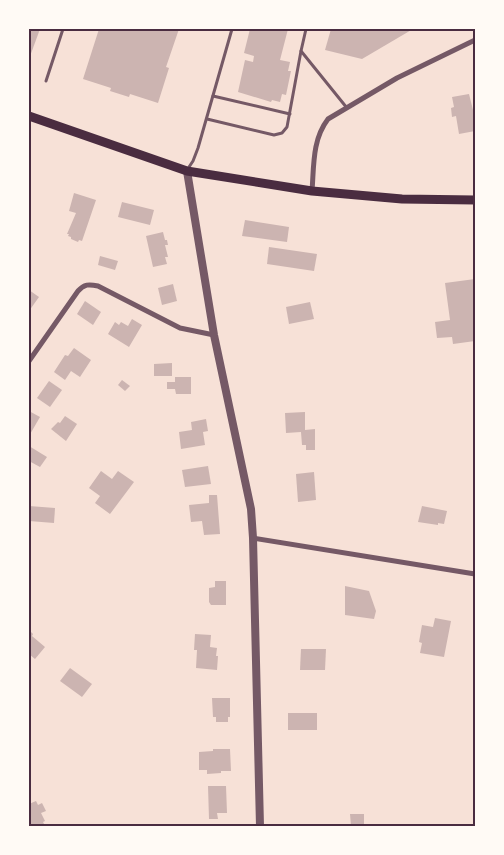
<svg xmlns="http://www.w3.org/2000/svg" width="504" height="855" viewBox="0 0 504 855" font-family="'Noto Sans',sans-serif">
	<rect width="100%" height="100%" fill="#f7e1d7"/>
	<g fill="#ccb4b1">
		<polygon points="29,29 40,29 29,59"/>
		<polygon points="99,29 179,29 166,67 169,68 158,103 130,94 129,97 110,91 111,88 83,79"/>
		<polygon points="250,29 288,29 280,60 290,62 288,71 291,71 286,95 282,94 280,102 272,100 271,102 238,92 245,60 253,62 254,56 244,53"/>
		<polygon points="331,29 413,29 362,59 325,50"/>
		<polygon points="469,94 475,118 475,131 459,134 456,116 452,117 451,108 454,107 452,97"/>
		<polygon points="74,193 96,200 82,241 79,240 78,242 71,239 71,237 68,236 69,234 67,234 76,213 69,211"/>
		<polygon points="122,202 154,210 150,225 118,217"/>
		<polygon points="245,220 289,227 287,242 242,236"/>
		<polygon points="163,232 165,240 167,240 168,245 165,245 168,257 165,257 167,264 153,267 146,236"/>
		<polygon points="269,247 317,254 314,271 267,264"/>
		<polygon points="100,256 118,261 115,270 98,265"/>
		<polygon points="475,279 475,341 453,344 452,337 437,338 435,322 450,320 445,283"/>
		<polygon points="173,284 177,301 162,305 158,288"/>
		<polygon points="29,290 39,297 29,311"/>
		<polygon points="85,301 101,312 93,325 77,314"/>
		<polygon points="310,302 314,319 289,324 286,307"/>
		<polygon points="132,319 142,325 129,347 108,334 115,322 119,325 121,322 128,326"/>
		<polygon points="74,348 91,360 80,377 71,371 65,380 54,372 65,355 68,356"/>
		<polygon points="172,363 172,376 154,376 154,364"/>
		<polygon points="175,377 191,377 191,394 176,394 175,389 167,389 167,382 175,382"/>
		<polygon points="122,380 130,386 125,391 118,385"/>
		<polygon points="49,381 62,390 50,407 37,398"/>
		<polygon points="29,411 40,417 29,436"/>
		<polygon points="305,412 305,430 315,429 315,450 306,450 306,445 302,445 301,432 286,433 285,413"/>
		<polygon points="65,416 77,424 66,441 51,429 58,422 60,423"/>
		<polygon points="206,419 208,431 203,432 205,445 181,449 179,432 192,430 191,422"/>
		<polygon points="29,446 47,457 40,467 29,461"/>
		<polygon points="208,466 211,484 185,487 182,470"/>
		<polygon points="101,471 112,479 118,471 134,482 110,514 95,503 100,496 89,488"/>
		<polygon points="314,472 316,500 298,502 296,474"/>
		<polygon points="209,495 217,495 220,534 204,535 202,521 191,522 189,505 209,503"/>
		<polygon points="29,506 55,508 54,523 29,521"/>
		<polygon points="422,506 447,511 444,524 438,523 438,525 418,522"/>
		<polygon points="215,581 226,581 226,605 211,605 209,602 209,588 215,587"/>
		<polygon points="345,586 369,591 376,611 374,619 345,615"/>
		<polygon points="435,618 451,621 444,657 420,653 422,643 419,642 422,625 433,627"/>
		<polygon points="29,630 33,634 32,636 45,647 35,659 29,654"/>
		<polygon points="195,634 211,635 210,647 217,648 216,656 218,656 217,670 196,668 197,650 194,650"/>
		<polygon points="301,649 326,649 325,670 300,670"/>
		<polygon points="70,668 92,684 82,697 60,681"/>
		<polygon points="212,698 230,698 230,717 228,717 228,722 216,722 216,717 213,717"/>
		<rect x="288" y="713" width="29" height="17"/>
		<polygon points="213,749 230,749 231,771 221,771 221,773 207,774 207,770 199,770 199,752 213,751"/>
		<polygon points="208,786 226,786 227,813 217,813 218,819 209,819"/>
		<polygon points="36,801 38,805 42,803 46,811 41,813 45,821 43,822 45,826 29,826 29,804"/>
		<polygon points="350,814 364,814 364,826 351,826"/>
	</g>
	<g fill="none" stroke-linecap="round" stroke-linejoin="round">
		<g stroke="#755966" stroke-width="3">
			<polyline points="306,29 301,51 347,108"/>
			<polyline points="46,81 63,29"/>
			<polyline points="213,96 290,114"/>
			<polyline points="207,119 274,135 282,133 287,127 301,51"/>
			<polyline points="187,170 193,161 198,148 232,29"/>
		</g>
		<g stroke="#755966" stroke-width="5">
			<path d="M312,191C314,166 312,140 328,119L397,78L475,40"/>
			<path d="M29,361L78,291C84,284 89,284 98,286L180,328L214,335"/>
			<polyline points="253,538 475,574"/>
		</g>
		<polyline stroke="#755966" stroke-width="8" points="187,171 214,335 251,509 253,538 260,826"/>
		<polyline stroke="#4a2c40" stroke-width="9" points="29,116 187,171 312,191 402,199 475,200"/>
	</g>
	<rect width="504" height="855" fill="none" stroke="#fffaf5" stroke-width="60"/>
	<rect x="30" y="30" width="444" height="795" fill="none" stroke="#4a2c40" stroke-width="2"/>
</svg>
